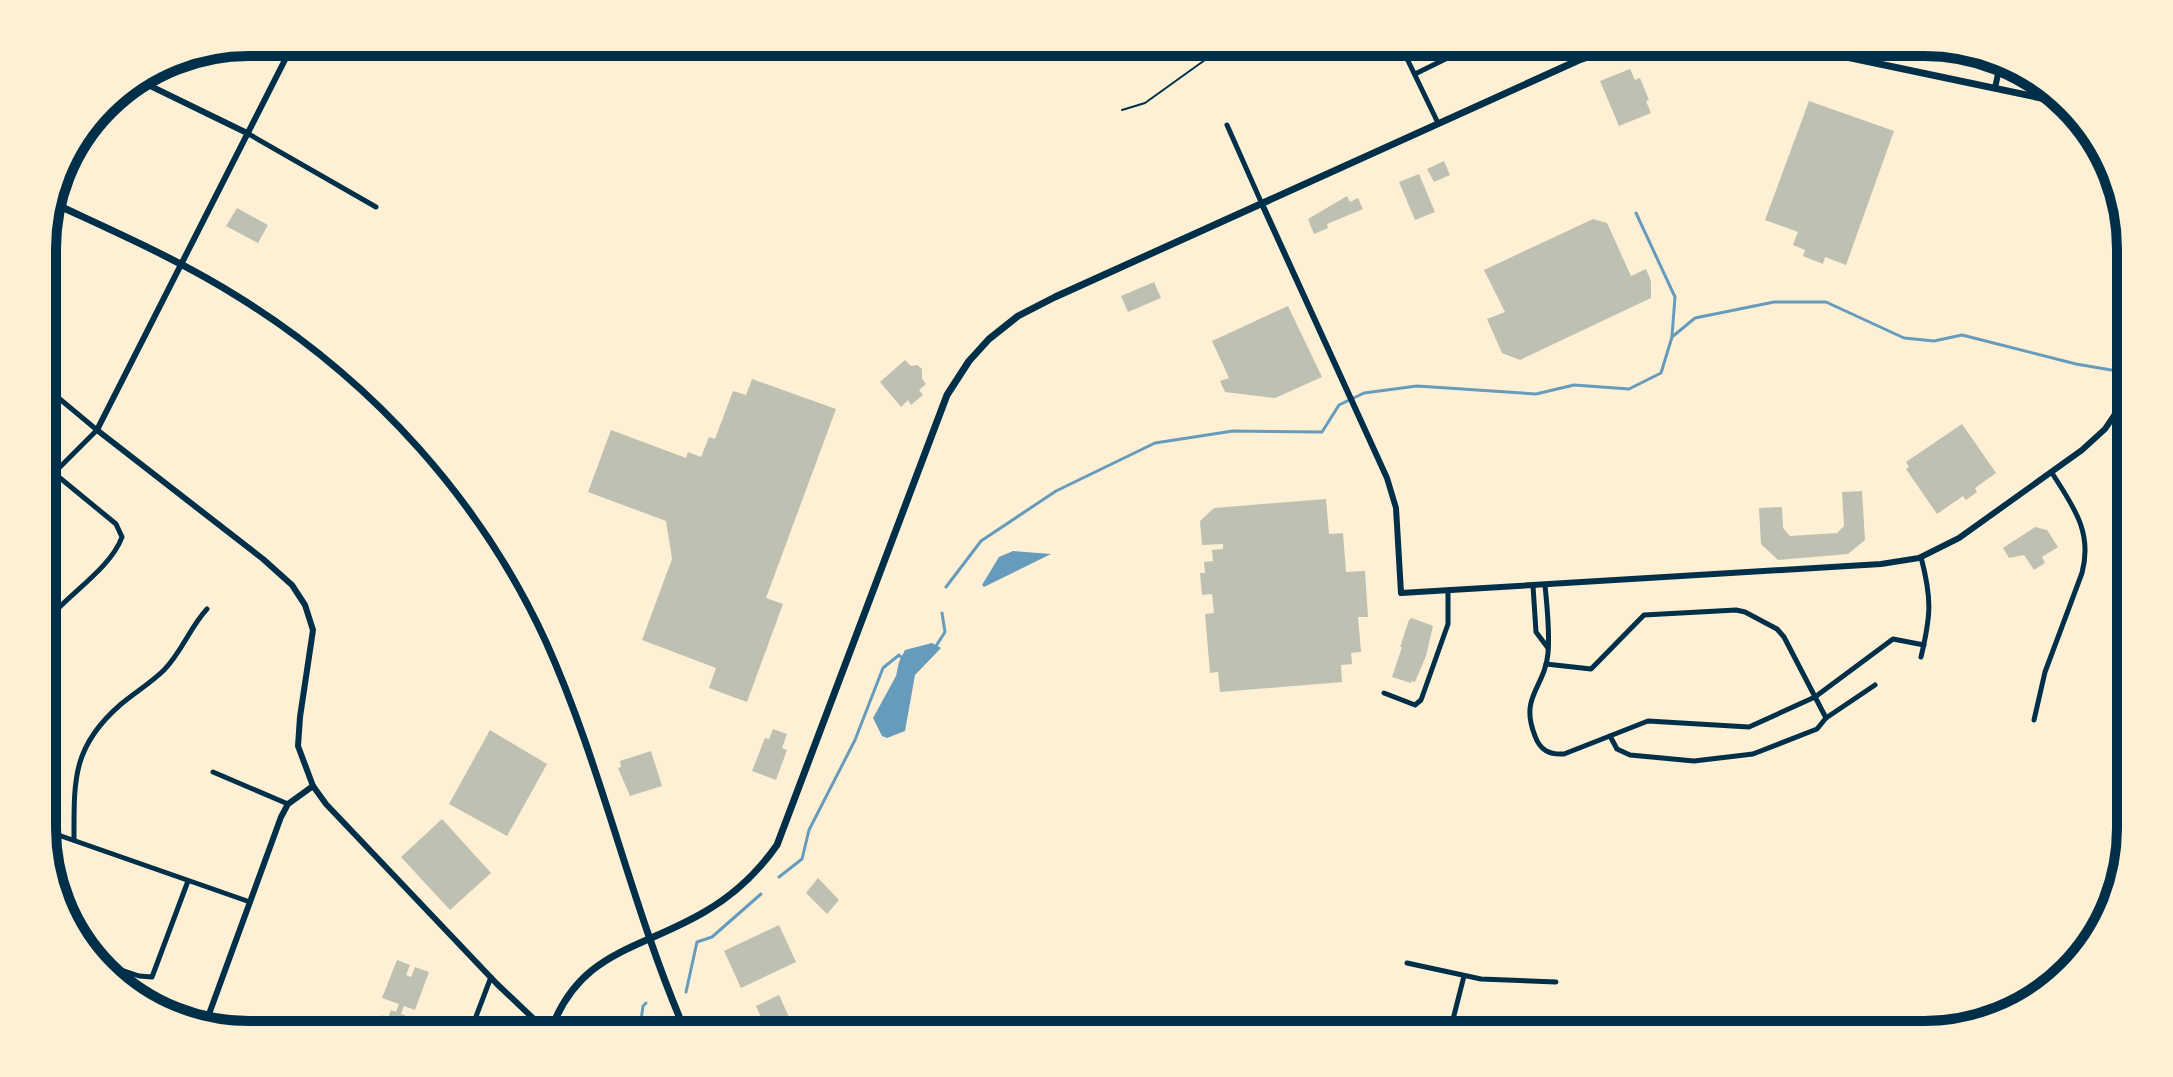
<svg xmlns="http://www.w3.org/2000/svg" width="2173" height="1077" viewBox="0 0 2173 1077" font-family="'PT Sans Narrow',sans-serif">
	<rect width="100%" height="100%" fill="#fdf0d5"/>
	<g fill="#669bbc">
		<polygon points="1013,551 1051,554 984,587 982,585 999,557"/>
		<polygon points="932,643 941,648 915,675 905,731 887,738 882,736 873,718 896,676 899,662 905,650"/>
	</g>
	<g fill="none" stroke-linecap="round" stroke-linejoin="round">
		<g stroke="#669bbc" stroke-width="3">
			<polyline points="1636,213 1675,297 1672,336"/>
			<polyline points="946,587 981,541 1056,491 1155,443 1233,431 1322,432 1339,405 1364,393 1417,386 1536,394 1574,385 1629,389 1661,373 1672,337 1695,318 1774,302 1826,302 1904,338 1934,341 1962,335 2076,364 2123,372"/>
			<polyline points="936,646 945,632 942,613"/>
			<polyline points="779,877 802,859 809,830 855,740 883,668 899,655 902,658"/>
			<polyline points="686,992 697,942 712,937 761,894"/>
			<polyline points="639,1035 643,1006 646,1003"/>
		</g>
	</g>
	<g fill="#bec0b2">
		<polygon points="1630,69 1635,80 1640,78 1649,100 1646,101 1651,113 1619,126 1600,81"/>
		<polygon points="1809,101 1894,131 1846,265 1825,257 1823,264 1803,256 1805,250 1793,245 1798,232 1765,220"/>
		<polygon points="1444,161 1450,175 1434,182 1427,169"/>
		<polygon points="1419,174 1435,212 1415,220 1399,182"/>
		<polygon points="1347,196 1350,202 1358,198 1363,209 1327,224 1328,228 1314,234 1308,219"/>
		<polygon points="237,208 268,225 258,243 226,226"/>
		<polygon points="1593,219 1607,223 1631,276 1646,269 1651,281 1651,298 1520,360 1502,353 1487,319 1505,312 1484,270"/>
		<polygon points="1154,282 1161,298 1128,312 1121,296"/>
		<polygon points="1288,306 1322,377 1275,398 1225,392 1220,381 1229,378 1212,341"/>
		<polygon points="905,360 911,366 917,365 922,369 922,379 926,384 919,390 923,395 911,405 908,400 901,407 880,382"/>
		<polygon points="752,379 836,409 766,598 783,604 747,702 709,688 716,668 642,640 672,559 666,521 588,492 611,430 686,458 688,452 701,457 709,437 715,439 733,391 746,395"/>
		<polygon points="1962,424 1996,473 1975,488 1977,492 1966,500 1963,496 1937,514 1906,469 1909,467 1906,462"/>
		<polygon points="1862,491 1865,540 1848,554 1778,560 1761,544 1759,508 1782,507 1783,528 1790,536 1837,533 1844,526 1842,492"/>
		<polygon points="1326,499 1329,534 1343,533 1346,572 1365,571 1368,617 1358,617 1361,652 1351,653 1352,664 1341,665 1342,682 1220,692 1218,672 1210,673 1205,614 1214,613 1212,594 1202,595 1200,573 1205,573 1204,562 1213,561 1212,550 1223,549 1223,544 1202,545 1200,521 1214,508"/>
		<polygon points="2035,527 2047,530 2058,547 2042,557 2045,563 2034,570 2024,555 2009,558 2003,548"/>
		<polygon points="1412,618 1433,626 1426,656 1415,682 1412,681 1411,683 1392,677 1402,647 1400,647 1409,620"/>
		<polygon points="773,729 787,734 782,748 787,750 776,780 752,771 765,738 769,739"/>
		<polygon points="490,730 547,764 507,836 449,804"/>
		<polygon points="651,751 662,786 630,796 618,768 621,767 620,761"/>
		<polygon points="442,819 491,873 450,910 401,857"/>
		<polygon points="818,878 839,900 827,914 806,893"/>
		<polygon points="779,925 796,962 741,988 724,951"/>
		<polygon points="397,960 410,965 406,975 411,977 415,967 429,972 415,1010 404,1006 401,1014 409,1017 406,1024 410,1026 406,1035 379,1026 382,1015 388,1018 391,1010 396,1012 399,1004 382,998"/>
		<polygon points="779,995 789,1017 766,1029 756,1006"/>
	</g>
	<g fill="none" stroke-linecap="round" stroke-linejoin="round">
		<polyline stroke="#003049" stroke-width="2" points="1122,110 1145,103 1230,42"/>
		<g stroke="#003049" stroke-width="5">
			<polyline points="1399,42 1438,123"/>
			<polyline points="1415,74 1480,42"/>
			<polyline points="1227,125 1262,204"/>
			<polyline points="247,133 376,207"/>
			<polyline points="43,385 97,430 43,484"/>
			<path d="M43,464L116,524L122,537C110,570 65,596 43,625"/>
			<path d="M1545,585C1547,607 1550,631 1548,653C1545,688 1519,696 1535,736C1540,750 1549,755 1564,754L1648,721L1749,727L1815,697L1893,639L1924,645"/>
			<polyline points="1533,586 1536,632 1548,648"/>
			<path d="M1921,657C1931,615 1932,599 1921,557"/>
			<polyline points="1546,664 1591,669 1644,615 1736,610 1745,612 1777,629 1784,637 1826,718"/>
			<polyline points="1384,693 1415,705 1421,700 1448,624 1448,590"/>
			<path d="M2034,720L2045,672L2082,573C2093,532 2073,506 2052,473"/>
			<polyline points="1610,736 1617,749 1630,755 1694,761 1753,754 1817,729 1826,718 1875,685"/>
			<polyline points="213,772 288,804"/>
			<polyline points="44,830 250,902"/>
			<path d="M74,840C74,780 72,747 120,705C134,693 151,683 164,670C182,652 190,627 207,609"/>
			<polyline points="92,960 139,976 152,977 188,881"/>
			<polyline points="1407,963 1481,979 1556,982"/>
			<polyline points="469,1035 491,977"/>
			<polyline points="1449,1035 1464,976"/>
		</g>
		<g stroke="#003049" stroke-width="6">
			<polyline points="294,42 97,430 263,559 292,585 305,605 313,630 300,717 298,746 313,786 326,804 497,984 536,1021 551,1029"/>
			<polyline points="136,79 247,133"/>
			<polyline points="1995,88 2001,60"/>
			<polyline points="1262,204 1387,478 1396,508 1401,593 1881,564 1919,558 1959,538 2082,450 2105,429 2130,392"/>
			<polyline points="205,1025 281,817 288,804 313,786"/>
		</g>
		<g stroke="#003049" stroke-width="7">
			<polyline points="1775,42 2060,102"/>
			<path d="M51,202C115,232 180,260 240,298C372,380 481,500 546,642C603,769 631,907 687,1035"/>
			<path d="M549,1035C578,950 639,951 706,911C735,894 758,872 777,845L947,395L969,361L989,339L1018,316L1055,297L1579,60L1633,42"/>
		</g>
		<polyline stroke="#003049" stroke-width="9" points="2087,945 2120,876"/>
	</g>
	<path d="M0 0H2173V1077H0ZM249 56H1924A193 193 0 0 1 2117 249V828A193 193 0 0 1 1924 1021H249A193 193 0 0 1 56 828V249A193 193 0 0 1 249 56Z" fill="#fdf0d5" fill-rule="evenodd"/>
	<path fill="none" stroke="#003049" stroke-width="10" d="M249 56H1924A193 193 0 0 1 2117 249V828A193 193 0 0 1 1924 1021H249A193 193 0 0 1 56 828V249A193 193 0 0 1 249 56Z"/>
</svg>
